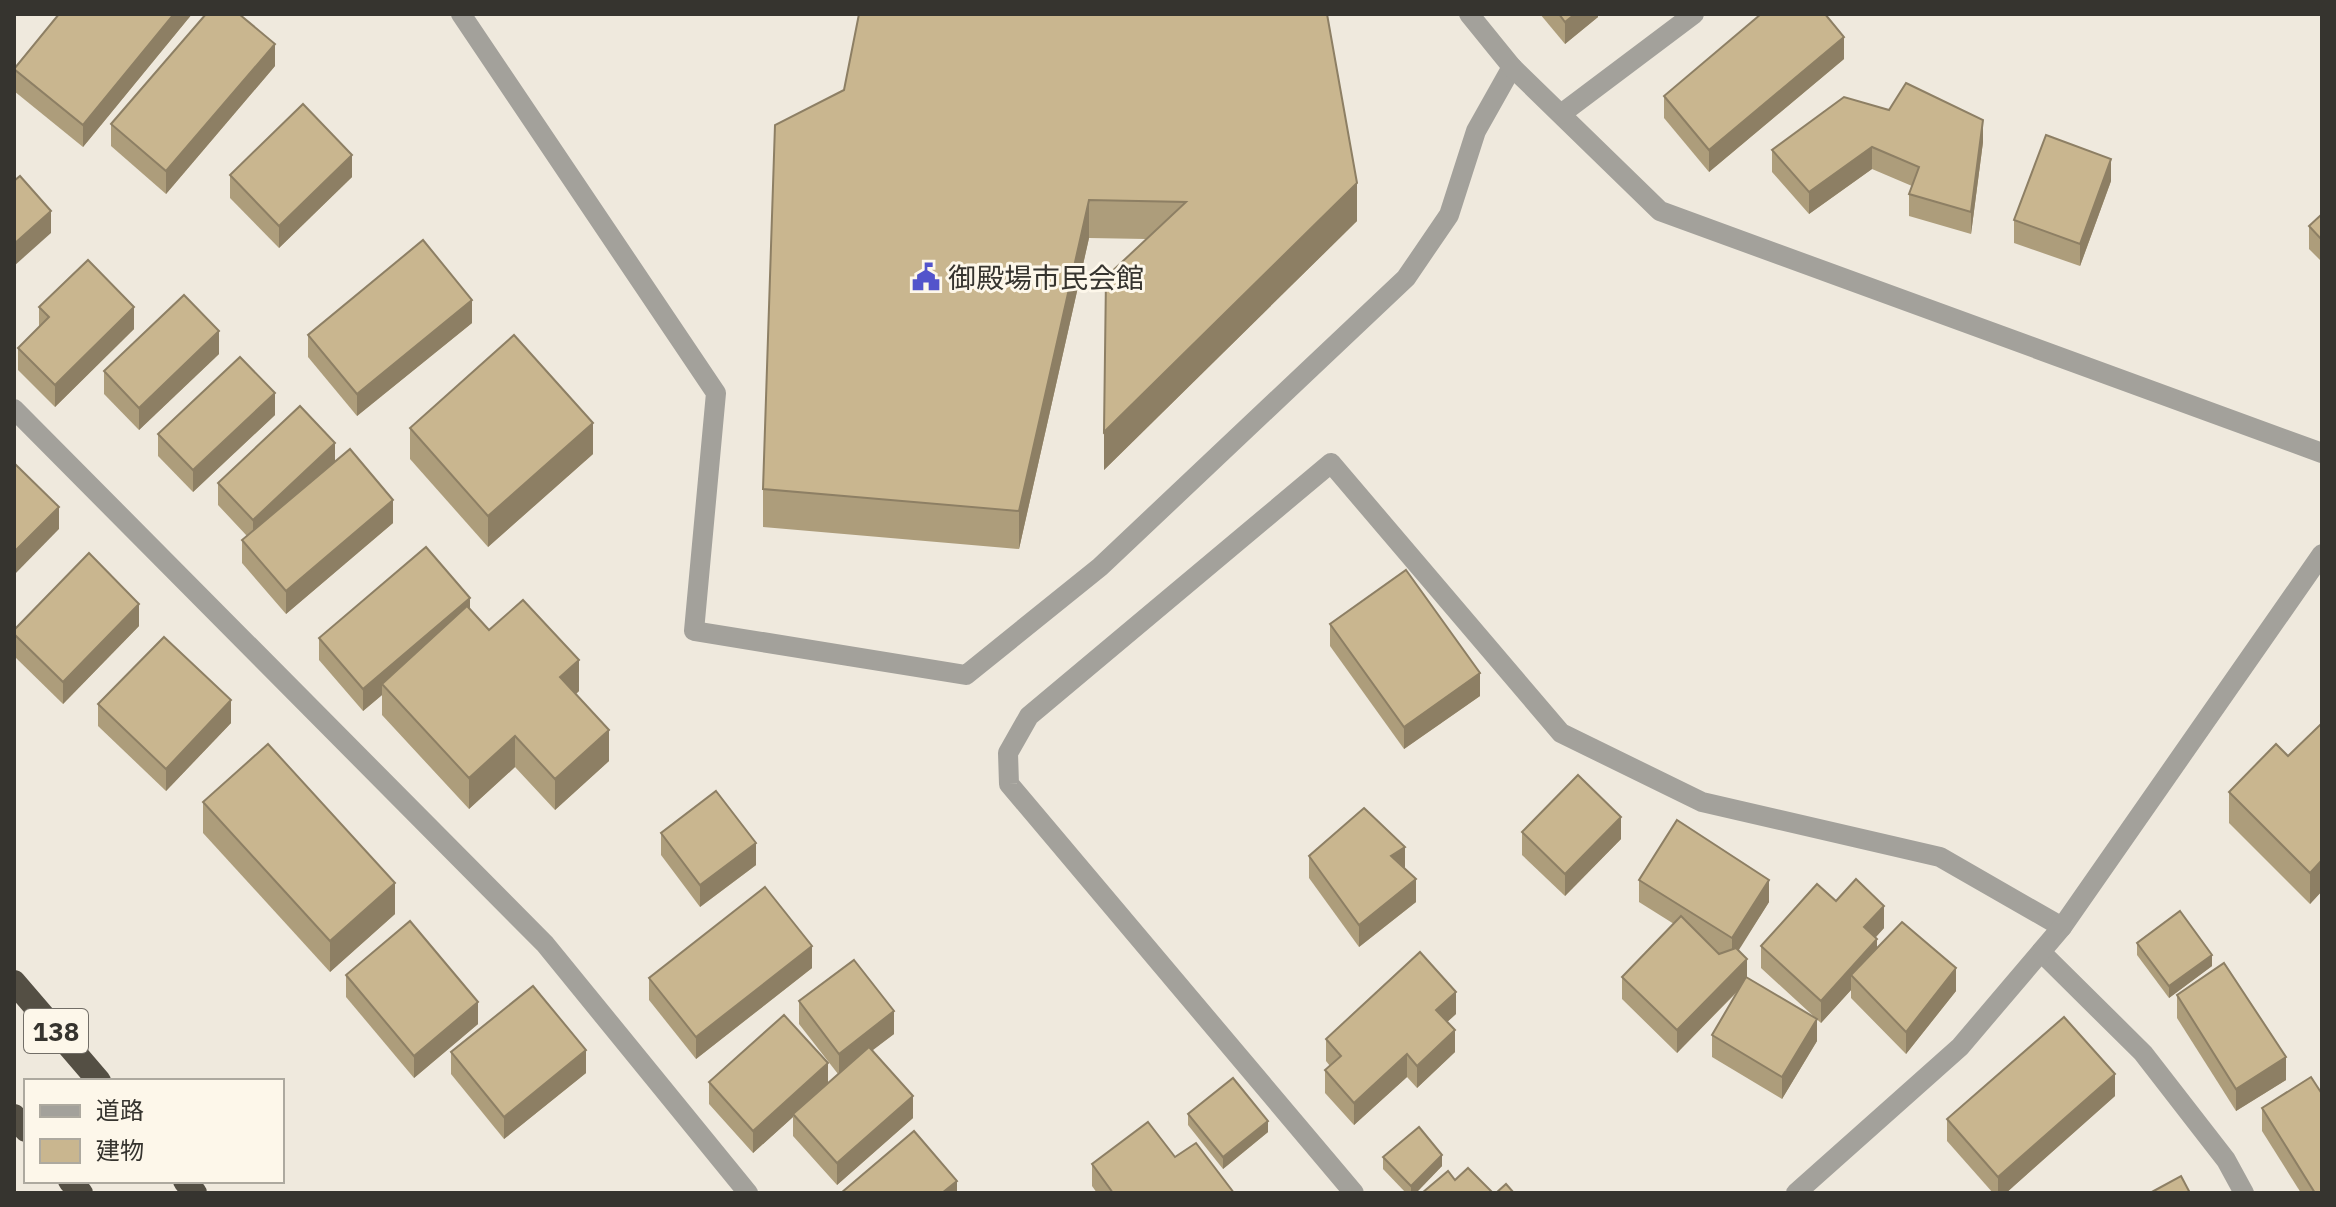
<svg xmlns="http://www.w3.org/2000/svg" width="2336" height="1207" viewBox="0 0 2336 1207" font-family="'IBM Plex Sans','Noto Sans JP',sans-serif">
	<rect width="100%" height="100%" fill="#efe9dd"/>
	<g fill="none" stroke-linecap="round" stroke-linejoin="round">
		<g stroke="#a3a19b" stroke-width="20">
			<polyline points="461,14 716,393 694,631 966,675 1100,567 1406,278 1449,215 1476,131 1512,67"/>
			<polyline points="1469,14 1512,67 1660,211 2322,453"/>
			<polyline points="1561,114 1694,14"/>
			<polyline points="14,409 545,944 748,1193"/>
			<polyline points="2041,952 2143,1053 2226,1160 2244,1193"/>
			<polyline points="1354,1193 1009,784 1008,753 1029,716 1331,463 1561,733 1702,802 1940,857 2062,927"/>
			<polyline points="1796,1193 1960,1047 2062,927 2322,554"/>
		</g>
		<g stroke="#544f44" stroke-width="24">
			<polyline points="14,982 99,1081"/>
			<polyline points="14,1116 26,1130"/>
			<polyline points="70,1181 81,1193"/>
			<polyline points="185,1181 195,1193"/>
		</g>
	</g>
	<g fill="#ad9d7b">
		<polygon points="59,14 192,14 83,147 14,91 14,68"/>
		<polygon points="1540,14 1598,14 1598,17 1565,44"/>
		<polygon points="1844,59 1709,172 1664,118 1664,96"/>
		<polygon points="275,66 166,194 111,146 111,124"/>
		<polygon points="775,125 1357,221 1104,470 1146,239 1089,238 1019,549 763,527 763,489"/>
		<polygon points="1983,142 1971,234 1909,216 1909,194 1912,186 1872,169 1809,214 1772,172 1772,150"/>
		<polygon points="230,175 352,177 279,248 230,198"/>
		<polygon points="2111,181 2080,266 2014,243 2014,220"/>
		<polygon points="2322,214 2322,262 2309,249 2309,226"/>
		<polygon points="39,307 134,329 55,407 18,370 18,348 39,327"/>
		<polygon points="472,323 357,416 308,357 308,335"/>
		<polygon points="219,354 139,430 104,394 104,371"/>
		<polygon points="275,415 193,492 158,456 158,434"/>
		<polygon points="410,428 593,454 488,547 410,459"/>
		<polygon points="335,461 393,523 286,614 242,563 242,540 247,536 218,505 218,483"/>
		<polygon points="470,610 489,630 579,691 576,694 609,761 555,810 515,767 469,809 382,715 382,695 363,711 319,660 319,638"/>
		<polygon points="1330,624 1480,696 1404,749 1330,646"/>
		<polygon points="139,626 63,704 14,656 14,630"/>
		<polygon points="98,704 231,723 166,791 98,726"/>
		<polygon points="2322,723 2322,891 2310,904 2229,823 2229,792 2288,756"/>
		<polygon points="203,802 395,914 330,972 203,833"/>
		<polygon points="1522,832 1621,839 1565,896 1522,855"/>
		<polygon points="661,833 756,865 700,907 661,855"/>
		<polygon points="1309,856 1405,869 1416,902 1359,947 1309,878"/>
		<polygon points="1639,880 1769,902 1738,950 1747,978 1817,1041 1782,1099 1712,1057 1712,1035 1738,991 1677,1053 1622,999 1622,977 1674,924 1639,902"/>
		<polygon points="1836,901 1884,928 1876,937 1877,948 1956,991 1906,1054 1851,998 1851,990 1821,1023 1761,968 1761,946"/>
		<polygon points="2137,943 2212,966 2169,998 2137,955"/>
		<polygon points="812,968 696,1059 649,1000 649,978"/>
		<polygon points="346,975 478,1024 414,1078 346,997"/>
		<polygon points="2177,995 2286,1080 2236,1111 2177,1018"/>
		<polygon points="799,1001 894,1034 872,1050 913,1118 837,1185 793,1136 793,1117 753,1153 709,1104 709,1082 828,1083 838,1074 799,1024"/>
		<polygon points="1456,1014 1447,1022 1455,1052 1417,1088 1407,1077 1354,1125 1325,1093 1325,1070 1330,1066 1326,1061 1326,1039"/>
		<polygon points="451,1052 586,1073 504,1139 451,1074"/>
		<polygon points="2115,1096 2006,1193 1993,1193 1947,1141 1947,1119"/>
		<polygon points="2262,1108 2322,1193 2301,1193 2262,1131"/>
		<polygon points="1188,1114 1268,1132 1223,1169 1188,1125"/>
		<polygon points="1175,1157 1234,1193 1097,1193 1092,1186 1092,1164"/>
		<polygon points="1383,1157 1442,1166 1416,1193 1406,1193 1383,1169"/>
	</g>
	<g fill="#8d7f64">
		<polygon points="174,14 192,14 83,147 83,125"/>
		<polygon points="1575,14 1598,14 1598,17 1565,44 1565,22"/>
		<polygon points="1844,37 1844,59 1709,172 1709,150"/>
		<polygon points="275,44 275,66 166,194 166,171"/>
		<polygon points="1983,120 1983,142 1971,234 1971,212"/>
		<polygon points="1872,147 1872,169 1809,214 1809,192"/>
		<polygon points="352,155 352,177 279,248 279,226"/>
		<polygon points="2111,159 2111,181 2080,266 2080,244"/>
		<polygon points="1357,183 1357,221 1104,470 1104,432"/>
		<polygon points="1089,200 1089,238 1019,549 1019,511"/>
		<polygon points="51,211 51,233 14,266 14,244"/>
		<polygon points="472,300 472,323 357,416 357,394"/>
		<polygon points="134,307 134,329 55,407 55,385"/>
		<polygon points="219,331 219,354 139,430 139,408"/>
		<polygon points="275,393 275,415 193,492 193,470"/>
		<polygon points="593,423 593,454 488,547 488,516"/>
		<polygon points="335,443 335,465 253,542 253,520"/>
		<polygon points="393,500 393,523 286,614 286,591"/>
		<polygon points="59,507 59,529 14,575 14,552"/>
		<polygon points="470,598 470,620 382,684 382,695 363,711 363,689"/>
		<polygon points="139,604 139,626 63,704 63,682"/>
		<polygon points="579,660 579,691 560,708 560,677"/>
		<polygon points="1480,673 1480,696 1404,749 1404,727"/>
		<polygon points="231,700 231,723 166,791 166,769"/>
		<polygon points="609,730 609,761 555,810 555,779"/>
		<polygon points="515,736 515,767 469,809 469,778"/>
		<polygon points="1621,817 1621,839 1565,896 1565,874"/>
		<polygon points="756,843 756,865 700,907 700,885"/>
		<polygon points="1405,847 1405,869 1391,856"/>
		<polygon points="2322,860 2322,891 2310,904 2310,873"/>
		<polygon points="1416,879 1416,902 1359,947 1359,925"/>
		<polygon points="1769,880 1769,902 1732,961 1732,938"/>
		<polygon points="395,883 395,914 330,972 330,941"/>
		<polygon points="1884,906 1884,928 1864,950 1864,927"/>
		<polygon points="1877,939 1877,961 1851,975 1851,990 1821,1023 1821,1001"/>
		<polygon points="812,946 812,968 696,1059 696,1037"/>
		<polygon points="2212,955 2212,966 2169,998 2169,986"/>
		<polygon points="1747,959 1747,981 1677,1053 1677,1030"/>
		<polygon points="1956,968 1956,991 1906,1054 1906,1032"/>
		<polygon points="1456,992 1456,1014 1436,1032 1436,1010"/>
		<polygon points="478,1002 478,1024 414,1078 414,1056"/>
		<polygon points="894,1011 894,1034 839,1076 839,1054"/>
		<polygon points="1817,1019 1817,1041 1782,1099 1782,1077"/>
		<polygon points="1455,1030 1455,1052 1417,1088 1417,1066"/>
		<polygon points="586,1050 586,1073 504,1139 504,1117"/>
		<polygon points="1407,1054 1407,1077 1354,1125 1354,1103"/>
		<polygon points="2286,1057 2286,1080 2236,1111 2236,1089"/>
		<polygon points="828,1063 828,1086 793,1114 793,1117 753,1153 753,1131"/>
		<polygon points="2115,1074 2115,1096 2006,1193 1998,1193 1998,1177"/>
		<polygon points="913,1096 913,1118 837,1185 837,1163"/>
		<polygon points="1268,1121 1268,1132 1223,1169 1223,1157"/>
		<polygon points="1442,1155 1442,1166 1416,1193 1411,1193 1411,1186"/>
		<polygon points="957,1181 957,1193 942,1193"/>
	</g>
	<g fill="#c9b68f" stroke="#8d7f64" stroke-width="2">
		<polygon points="59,14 174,14 83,125 14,69"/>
		<polygon points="206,14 239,14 275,44 166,171 111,124"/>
		<polygon points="859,14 1327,14 1357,183 1104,432 1106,277 1186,202 1089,200 1019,511 763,489 775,125 844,90"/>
		<polygon points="1559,14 1575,14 1565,22"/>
		<polygon points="1761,14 1825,14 1844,37 1709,150 1664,96"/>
		<polygon points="1906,83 1983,120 1971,212 1909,194 1919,167 1872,147 1809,192 1772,150 1844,97 1889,110"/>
		<polygon points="303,104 352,155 279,226 230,175"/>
		<polygon points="2046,135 2111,159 2080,244 2014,220"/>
		<polygon points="20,176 51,211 14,244 14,181"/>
		<polygon points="2322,214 2322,240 2309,226"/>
		<polygon points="423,240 472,300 357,394 308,335"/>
		<polygon points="88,260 134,307 55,385 18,348 49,317 39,307"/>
		<polygon points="184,295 219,331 139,408 104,371"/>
		<polygon points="514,335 593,423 488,516 410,428"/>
		<polygon points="240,357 275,393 193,470 158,434"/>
		<polygon points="300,406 335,443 253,520 218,483"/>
		<polygon points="350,449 393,500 286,591 242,540"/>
		<polygon points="14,463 59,507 14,552"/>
		<polygon points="426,547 470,598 363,689 319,638"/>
		<polygon points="89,553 139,604 63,682 14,634 14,630"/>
		<polygon points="1406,570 1480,673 1404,727 1330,624"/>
		<polygon points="523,600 579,660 560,677 609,730 555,779 515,736 469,778 382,684 467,606 489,630"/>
		<polygon points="164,637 231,700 166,769 98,704"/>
		<polygon points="2322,723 2322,860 2310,873 2229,792 2276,744 2288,756"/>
		<polygon points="268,744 395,883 330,941 203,802"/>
		<polygon points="1578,775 1621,817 1565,874 1522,832"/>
		<polygon points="716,791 756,843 700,885 661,833"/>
		<polygon points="1364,808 1405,847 1391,856 1416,879 1359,925 1309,856"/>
		<polygon points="1677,820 1769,880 1732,938 1639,880"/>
		<polygon points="1856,879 1884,906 1864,927 1877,939 1821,1001 1761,946 1817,884 1836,901"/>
		<polygon points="765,887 812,946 696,1037 649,978"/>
		<polygon points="2180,911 2212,955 2169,986 2137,943"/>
		<polygon points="1681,916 1719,954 1736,948 1747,959 1677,1030 1622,977"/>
		<polygon points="410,921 478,1002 414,1056 346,975"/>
		<polygon points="1902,922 1956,968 1906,1032 1851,975"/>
		<polygon points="1420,952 1456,992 1436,1010 1455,1030 1417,1066 1407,1054 1354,1103 1325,1070 1341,1056 1326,1039"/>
		<polygon points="854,960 894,1011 839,1054 799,1001"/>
		<polygon points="2224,963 2286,1057 2236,1089 2177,995"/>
		<polygon points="1746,977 1817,1019 1782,1077 1712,1035"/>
		<polygon points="533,986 586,1050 504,1117 451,1052"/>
		<polygon points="784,1015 828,1063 753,1131 709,1082"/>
		<polygon points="2064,1017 2115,1074 1998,1177 1947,1119"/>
		<polygon points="869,1047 913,1096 837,1163 793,1114"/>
		<polygon points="2311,1077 2322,1094 2322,1193 2315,1193 2262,1108"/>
		<polygon points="1233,1078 1268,1121 1223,1157 1188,1114"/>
		<polygon points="1148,1122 1175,1157 1196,1143 1234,1193 1113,1193 1092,1164"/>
		<polygon points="1419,1127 1442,1155 1411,1186 1383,1157"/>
		<polygon points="914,1131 957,1181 942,1193 841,1193"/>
		<polygon points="1468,1168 1493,1193 1422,1193 1448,1171 1455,1180"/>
		<polygon points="2181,1176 2190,1193 2150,1193"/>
		<polygon points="1506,1184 1514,1193 1496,1193"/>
	</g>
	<defs>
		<symbol id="civic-bare" viewBox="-9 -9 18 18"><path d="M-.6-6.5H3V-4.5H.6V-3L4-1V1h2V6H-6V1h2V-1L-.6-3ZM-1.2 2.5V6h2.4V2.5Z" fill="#5354cb" stroke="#fdf7ea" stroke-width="2.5" paint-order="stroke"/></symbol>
	</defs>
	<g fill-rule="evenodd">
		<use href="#civic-bare" x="906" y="257" width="40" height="40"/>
	</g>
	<g text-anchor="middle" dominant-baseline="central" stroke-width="6" stroke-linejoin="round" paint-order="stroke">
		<rect fill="#fdf7ea" stroke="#726e67" stroke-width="2" x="24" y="1009" width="64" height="44" rx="6"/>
		<g font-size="26" font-weight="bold" fill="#36342f">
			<text x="56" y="1031">138</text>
		</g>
		<g font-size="28" fill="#36342f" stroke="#fdf7ea" text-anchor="start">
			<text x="948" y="277">御殿場市民会館</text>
		</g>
	</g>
	<rect width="2336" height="1207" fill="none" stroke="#36342f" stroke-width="32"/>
	<rect x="24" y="1079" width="260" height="104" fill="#fdf7ea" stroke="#ada99f" stroke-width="2"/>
	<rect x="40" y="1105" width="40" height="12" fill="#a3a19b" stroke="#ada99f" stroke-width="2"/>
	<text x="96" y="1119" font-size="24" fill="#36342f">道路</text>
	<rect x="40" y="1139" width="40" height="24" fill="#c9b68f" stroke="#ada99f" stroke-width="2"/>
	<text x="96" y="1159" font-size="24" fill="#36342f">建物</text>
</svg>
